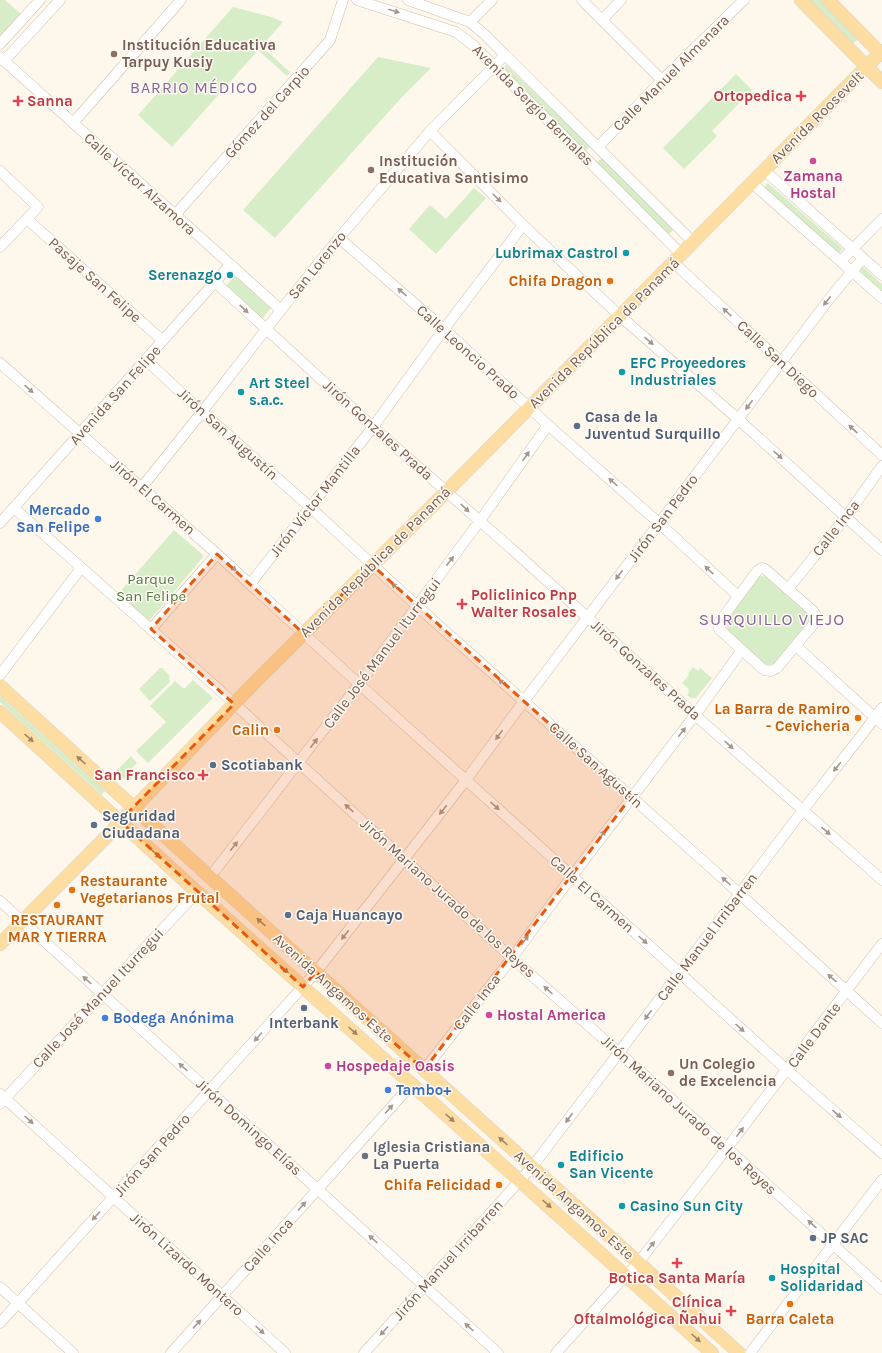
<svg xmlns="http://www.w3.org/2000/svg" width="882" height="1353" viewBox="0 0 882 1353" font-family="Karla,sans-serif">
	<rect width="100%" height="100%" fill="#fef7eb"/>
	<g fill="#d6edc8">
		<polygon points="0,0 5,0 21,14 0,37"/>
		<polygon points="805,0 826,0 859,39 852,44"/>
		<polygon points="233,7 271,17 283,22 172,147 138,115"/>
		<polygon points="263,48 290,72 287,76 259,51"/>
		<polygon points="378,57 431,68 402,97 275,238 243,210"/>
		<polygon points="506,65 590,146 584,153 501,70"/>
		<polygon points="736,74 752,90 712,131 717,136 684,169 663,148"/>
		<polygon points="602,158 674,229 668,235 596,163"/>
		<polygon points="768,183 843,249 839,253 764,187"/>
		<polygon points="474,188 486,198 436,254 409,229 430,205 446,219"/>
		<polygon points="862,266 882,284 882,292 860,272"/>
		<polygon points="235,276 271,308 260,321 224,288"/>
		<polygon points="174,530 204,556 149,621 118,594"/>
		<polygon points="760,576 766,577 810,616 809,622 775,663 769,665 764,664 729,632 726,624 726,617 757,577"/>
		<polygon points="693,667 698,671 700,668 712,678 696,698 691,698 687,695 689,692 688,690 689,689 682,683 689,675 688,674"/>
		<polygon points="160,668 162,668 169,675 170,682 150,701 139,689"/>
		<polygon points="193,680 213,698 148,763 136,751 166,722 150,706 175,681 184,689"/>
		<polygon points="0,696 105,791 102,795 0,702"/>
		<polygon points="131,756 137,763 132,768 137,773 128,782 116,771"/>
	</g>
	<g fill="none" stroke-linecap="round" stroke-linejoin="round">
		<defs>
			<g id="minor">
				<polyline points="357,0 456,32 473,45 681,254"/>
				<polyline points="408,0 470,22 484,34 693,242"/>
				<polyline points="582,0 662,80"/>
				<polyline points="602,20 621,0"/>
				<polyline points="470,22 492,0"/>
				<polyline points="0,44 40,0"/>
				<polyline points="0,57 281,310"/>
				<polyline points="4,61 60,0"/>
				<polyline points="73,123 181,0"/>
				<polyline points="430,131 523,225 620,316 738,419 882,550"/>
				<polyline points="598,147 662,80 744,0"/>
				<polyline points="764,170 882,275"/>
				<polyline points="0,171 38,207 0,247"/>
				<polyline points="752,183 882,298"/>
				<polyline points="175,215 330,40 343,0"/>
				<polyline points="27,219 163,341"/>
				<polyline points="339,238 444,329 548,425 659,523 738,596"/>
				<polyline points="841,261 882,219"/>
				<polyline points="673,262 882,455"/>
				<polyline points="215,282 373,427 514,551 695,715 882,880"/>
				<polyline points="146,360 202,412 310,507 417,606 710,867 882,1023"/>
				<polyline points="0,363 217,554 359,684 466,780 787,1070 882,1153"/>
				<polyline points="142,487 202,412 281,310 339,238 430,131 505,55"/>
				<polyline points="14,508 215,686 512,958 727,1148 882,1289"/>
				<polyline points="0,523 230,265"/>
				<polygon points="762,568 765,569 813,611 817,617 816,621 777,668 771,671 764,670 719,629 718,624 757,571"/>
				<polyline points="250,584 373,427 444,329 523,225"/>
				<polyline points="788,589 846,517 882,466"/>
				<polyline points="151,629 217,554"/>
				<polyline points="796,646 882,724"/>
				<polyline points="0,675 81,568"/>
				<polyline points="210,877 359,684 479,522 548,425"/>
				<polyline points="0,901 498,1353"/>
				<polyline points="424,1070 512,958 572,876 695,715 742,650"/>
				<polyline points="0,1094 285,1353"/>
				<polyline points="0,1104 197,892"/>
				<polyline points="0,1287 73,1353"/>
				<polyline points="0,1323 316,972 466,780 524,701 830,298 863,258"/>
				<polyline points="171,1353 412,1084"/>
				<polyline points="364,1353 532,1167 803,810 861,736 882,708"/>
				<polyline points="556,1353 617,1285 638,1263 727,1148 882,944"/>
				<polyline points="750,1353 882,1180"/>
			</g>
			<g id="major">
				<polyline points="801,0 882,82"/>
				<polyline points="828,0 882,55"/>
				<polyline points="0,686 210,877 739,1353"/>
				<polyline points="0,712 197,892 712,1353"/>
				<polyline points="0,944 111,832 256,681 440,498 882,51"/>
			</g>
		</defs>
		<use href="#minor" stroke="#d2bfaf" stroke-width="11"/>
		<use href="#major" stroke="#ddd5d0" stroke-width="14"/>
		<use href="#minor" stroke="#fff" stroke-width="10"/>
		<use href="#major" stroke="#fedda2" stroke-width="13"/>
	</g>
	<defs><path id="oneway-solid" d="M-6-.8H1V-3.2L6.5 0L1 3.2V.8H-6Z"/></defs>
	<g fill="#a9968a">
		<use href="#oneway-solid" transform="translate(394 11) rotate(17)"/>
		<use href="#oneway-solid" transform="translate(497 198) rotate(45)"/>
		<use href="#oneway-solid" transform="translate(402 292) rotate(-139)"/>
		<use href="#oneway-solid" transform="translate(827 301) rotate(128)"/>
		<use href="#oneway-solid" transform="translate(244 309) rotate(43)"/>
		<use href="#oneway-solid" transform="translate(727 312) rotate(-137)"/>
		<use href="#oneway-solid" transform="translate(649 341) rotate(41)"/>
		<use href="#oneway-solid" transform="translate(29 389) rotate(42)"/>
		<use href="#oneway-solid" transform="translate(749 405) rotate(127)"/>
		<use href="#oneway-solid" transform="translate(853 429) rotate(-137)"/>
		<use href="#oneway-solid" transform="translate(778 455) rotate(42)"/>
		<use href="#oneway-solid" transform="translate(526 456) rotate(-55)"/>
		<use href="#oneway-solid" transform="translate(613 482) rotate(-138)"/>
		<use href="#oneway-solid" transform="translate(465 508) rotate(43)"/>
		<use href="#oneway-solid" transform="translate(450 561) rotate(-53)"/>
		<use href="#oneway-solid" transform="translate(232 567) rotate(42)"/>
		<use href="#oneway-solid" transform="translate(709 570) rotate(-137)"/>
		<use href="#oneway-solid" transform="translate(619 575) rotate(127)"/>
		<use href="#oneway-solid" transform="translate(396 587) rotate(-138)"/>
		<use href="#oneway-solid" transform="translate(503 683) rotate(-139)"/>
		<use href="#oneway-solid" transform="translate(682 732) rotate(-52)"/>
		<use href="#oneway-solid" transform="translate(499 735) rotate(126)"/>
		<use href="#oneway-solid" transform="translate(314 743) rotate(-53)"/>
		<use href="#oneway-solid" transform="translate(729 745) rotate(42)"/>
		<use href="#oneway-solid" transform="translate(837 767) rotate(129)"/>
		<use href="#oneway-solid" transform="translate(495 806) rotate(42)"/>
		<use href="#oneway-solid" transform="translate(349 808) rotate(-138)"/>
		<use href="#oneway-solid" transform="translate(443 810) rotate(128)"/>
		<use href="#oneway-solid" transform="translate(826 831) rotate(41)"/>
		<use href="#oneway-solid" transform="translate(602 835) rotate(-53)"/>
		<use href="#oneway-solid" transform="translate(234 846) rotate(-52)"/>
		<use href="#oneway-solid" transform="translate(726 881) rotate(-138)"/>
		<use href="#oneway-solid" transform="translate(345 935) rotate(128)"/>
		<use href="#oneway-solid" transform="translate(525 940) rotate(-54)"/>
		<use href="#oneway-solid" transform="translate(643 940) rotate(42)"/>
		<use href="#oneway-solid" transform="translate(832 978) rotate(-138)"/>
		<use href="#oneway-solid" transform="translate(87 980) rotate(-138)"/>
		<use href="#oneway-solid" transform="translate(548 990) rotate(-138)"/>
		<use href="#oneway-solid" transform="translate(648 1015) rotate(127)"/>
		<use href="#oneway-solid" transform="translate(740 1028) rotate(42)"/>
		<use href="#oneway-solid" transform="translate(258 1037) rotate(132)"/>
		<use href="#oneway-solid" transform="translate(183 1067) rotate(-138)"/>
		<use href="#oneway-solid" transform="translate(389 1109) rotate(-48)"/>
		<use href="#oneway-solid" transform="translate(837 1114) rotate(41)"/>
		<use href="#oneway-solid" transform="translate(569 1118) rotate(127)"/>
		<use href="#oneway-solid" transform="translate(29 1120) rotate(42)"/>
		<use href="#oneway-solid" transform="translate(740 1132) rotate(-53)"/>
		<use href="#oneway-solid" transform="translate(302 1206) rotate(-48)"/>
		<use href="#oneway-solid" transform="translate(96 1216) rotate(132)"/>
		<use href="#oneway-solid" transform="translate(812 1224) rotate(-138)"/>
		<use href="#oneway-solid" transform="translate(373 1239) rotate(-138)"/>
		<use href="#oneway-solid" transform="translate(651 1246) rotate(-52)"/>
		<use href="#oneway-solid" transform="translate(197 1324) rotate(-48)"/>
		<use href="#oneway-solid" transform="translate(469 1327) rotate(-138)"/>
		<use href="#oneway-solid" transform="translate(260 1330) rotate(42)"/>
		<use href="#oneway-solid" transform="translate(384 1331) rotate(132)"/>
	</g>
	<g fill="#a28365">
		<use href="#oneway-solid" transform="translate(29 738) rotate(42)"/>
		<use href="#oneway-solid" transform="translate(81 760) rotate(-138)"/>
		<use href="#oneway-solid" transform="translate(156 854) rotate(42)"/>
		<use href="#oneway-solid" transform="translate(261 922) rotate(-138)"/>
		<use href="#oneway-solid" transform="translate(284 969) rotate(42)"/>
		<use href="#oneway-solid" transform="translate(353 1031) rotate(42)"/>
		<use href="#oneway-solid" transform="translate(450 1118) rotate(42)"/>
		<use href="#oneway-solid" transform="translate(503 1141) rotate(-138)"/>
		<use href="#oneway-solid" transform="translate(547 1204) rotate(42)"/>
		<use href="#oneway-solid" transform="translate(696 1338) rotate(42)"/>
	</g>
	<path fill="#e8590c" fill-opacity="0.2" stroke="#e8590c" stroke-width="3" stroke-dasharray="8 5" stroke-linejoin="round" d="M217,554L303,633L372,565L631,797L424,1070L316,972L303,987L120,821L234,704L151,629Z"/>
	<g fill="#8d6e63" stroke="#fffaf3" stroke-width="1.5">
		<circle cx="114" cy="54" r="4"/>
		<circle cx="371" cy="170" r="4"/>
		<circle cx="671" cy="1073" r="4"/>
	</g>
	<g fill="#e0444e" stroke="#fffaf3" stroke-width="1.5">
		<path d="M799 90h4v4h4v4h-4v4h-4v-4h-4v-4h4z"/>
		<path d="M16 95h4v4h4v4h-4v4h-4v-4h-4v-4h4z"/>
		<path d="M460 598h4v4h4v4h-4v4h-4v-4h-4v-4h4z"/>
		<path d="M201 769h4v4h4v4h-4v4h-4v-4h-4v-4h4z"/>
		<path d="M675 1257h4v4h4v4h-4v4h-4v-4h-4v-4h4z"/>
		<path d="M729 1305h4v4h4v4h-4v4h-4v-4h-4v-4h4z"/>
	</g>
	<g fill="#d1479c" stroke="#fffaf3" stroke-width="1.5">
		<circle cx="813" cy="161" r="4"/>
		<circle cx="489" cy="1015" r="4"/>
		<circle cx="328" cy="1066" r="4"/>
	</g>
	<g fill="#0f9aa8" stroke="#fffaf3" stroke-width="1.5">
		<circle cx="626" cy="253" r="4"/>
		<circle cx="230" cy="275" r="4"/>
		<circle cx="622" cy="372" r="4"/>
		<circle cx="241" cy="392" r="4"/>
		<circle cx="561" cy="1165" r="4"/>
		<circle cx="622" cy="1206" r="4"/>
		<circle cx="772" cy="1278" r="4"/>
	</g>
	<g fill="#e8710a" stroke="#fffaf3" stroke-width="1.5">
		<circle cx="610" cy="281" r="4"/>
		<circle cx="858" cy="718" r="4"/>
		<circle cx="277" cy="730" r="4"/>
		<circle cx="72" cy="890" r="4"/>
		<circle cx="57" cy="905" r="4"/>
		<circle cx="499" cy="1185" r="4"/>
		<circle cx="790" cy="1304" r="4"/>
	</g>
	<g fill="#5c6f8a" stroke="#fffaf3" stroke-width="1.5">
		<circle cx="577" cy="426" r="4"/>
		<circle cx="213" cy="765" r="4"/>
		<circle cx="94" cy="825" r="4"/>
		<circle cx="288" cy="915" r="4"/>
		<circle cx="304" cy="1008" r="4"/>
		<circle cx="813" cy="1238" r="4"/>
	</g>
	<g fill="#3f7fe0" stroke="#fffaf3" stroke-width="1.5">
		<circle cx="98" cy="519" r="4"/>
		<circle cx="105" cy="1018" r="4"/>
		<circle cx="388" cy="1090" r="4"/>
	</g>
	<circle fill="#6b7280" stroke="#fffaf3" stroke-width="1.5" cx="365" cy="1156" r="4"/>
	<g text-anchor="middle" dominant-baseline="central" stroke-width="3" stroke-linejoin="round" paint-order="stroke">
		<g font-size="15" font-weight="bold" fill="#785e54" stroke="#fffaf3" text-anchor="start">
			<text x="122" y="45">Institución Educativa<tspan x="122" dy="17">Tarpuy Kusiy</tspan></text>
			<text x="379" y="161">Institución<tspan x="379" dy="17">Educativa Santisimo</tspan></text>
			<text x="679" y="1064">Un Colegio<tspan x="679" dy="17">de Excelencia</tspan></text>
		</g>
		<g font-size="15" fill="#7b5d4b" stroke="#fffaf3">
			<text transform="translate(671 73) rotate(-45)">Calle Manuel Almenara</text>
			<text transform="translate(533 105) rotate(45)">Avenida Sergio Bernales</text>
			<text transform="translate(267 112) rotate(-48)">Gómez del Carpio</text>
			<text transform="translate(817 117) rotate(-45)">Avenida Roosevelt</text>
			<text transform="translate(140 184) rotate(42)">Calle Víctor Alzamora</text>
			<text transform="translate(317 265) rotate(-51)">San Lorenzo</text>
			<text transform="translate(95 280) rotate(42)">Pasaje San Felipe</text>
			<text transform="translate(604 333) rotate(-45)">Avenida República de Panamá</text>
			<text transform="translate(468 352) rotate(42)">Calle Leoncio Prado</text>
			<text transform="translate(778 359) rotate(43)">Calle San Diego</text>
			<text transform="translate(115 395) rotate(-48)">Avenida San Felipe</text>
			<text transform="translate(378 430) rotate(42)">Jirón Gonzales Prada</text>
			<text transform="translate(228 434) rotate(42)">Jirón San Augustín</text>
			<text transform="translate(153 497) rotate(41)">Jirón El Carmen</text>
			<text transform="translate(315 501) rotate(-52)">Jirón Víctor Mantilla</text>
			<text transform="translate(663 518) rotate(-53)">Jirón San Pedro</text>
			<text transform="translate(836 528) rotate(-52)">Calle Inca</text>
			<text transform="translate(375 562) rotate(-45)">Avenida República de Panamá</text>
			<text transform="translate(382 653) rotate(-53)">Calle José Manuel Iturregui</text>
			<text transform="translate(646 670) rotate(42)">Jirón Gonzales Prada</text>
			<text transform="translate(596 765) rotate(42)">Calle San Agustín</text>
			<text transform="translate(592 894) rotate(42)">Calle El Carmen</text>
			<text transform="translate(448 898) rotate(42)">Jirón Mariano Jurado de los Reyes</text>
			<text transform="translate(707 937) rotate(-53)">Calle Manuel Irribarren</text>
			<text transform="translate(333 988) rotate(42)">Avenida Angamos Este</text>
			<text transform="translate(98 998) rotate(-47)">Calle José Manuel Iturregui</text>
			<text transform="translate(477 1002) rotate(-52)">Calle Inca</text>
			<text transform="translate(814 1035) rotate(-53)">Calle Dante</text>
			<text transform="translate(689 1115) rotate(42)">Jirón Mariano Jurado de los Reyes</text>
			<text transform="translate(249 1127) rotate(42)">Jirón Domingo Elías</text>
			<text transform="translate(152 1155) rotate(-48)">Jirón San Pedro</text>
			<text transform="translate(574 1205) rotate(42)">Avenida Angamos Este</text>
			<text transform="translate(268 1245) rotate(-48)">Calle Inca</text>
			<text transform="translate(448 1260) rotate(-48)">Jirón Manuel Irribarren</text>
			<text transform="translate(187 1264) rotate(42)">Jirón Lizardo Montero</text>
		</g>
		<g font-size="15" font-weight="bold" fill="#be3a42" stroke="#fffaf3" text-anchor="end">
			<text x="792" y="96">Ortopedica</text>
			<text x="27" y="101" text-anchor="start">Sanna</text>
			<text x="471" y="595" text-anchor="start">Policlinico Pnp<tspan x="471" dy="17">Walter Rosales</tspan></text>
			<text x="195" y="775">San Francisco</text>
			<text x="677" y="1278" text-anchor="middle">Botica Santa María</text>
			<text x="722" y="1302">Clínica<tspan x="722" dy="17">Oftalmológica Ñahui</tspan></text>
		</g>
		<g font-size="15" font-weight="bold" fill="#b23c85" stroke="#fffaf3" text-anchor="start">
			<text x="813" y="176" text-anchor="middle">Zamana<tspan x="813" dy="17">Hostal</tspan></text>
			<text x="497" y="1015">Hostal America</text>
			<text x="336" y="1066">Hospedaje Oasis</text>
		</g>
		<g font-size="15" font-weight="bold" fill="#0d838f" stroke="#fffaf3" text-anchor="start">
			<text x="618" y="253" text-anchor="end">Lubrimax Castrol</text>
			<text x="222" y="275" text-anchor="end">Serenazgo</text>
			<text x="630" y="363">EFC Proyeedores<tspan x="630" dy="17">Industriales</tspan></text>
			<text x="249" y="383">Art Steel<tspan x="249" dy="17">s.a.c.</tspan></text>
			<text x="569" y="1156">Edificio<tspan x="569" dy="17">San Vicente</tspan></text>
			<text x="630" y="1206">Casino Sun City</text>
			<text x="780" y="1269">Hospital<tspan x="780" dy="17">Solidaridad</tspan></text>
		</g>
		<g font-size="15" font-weight="bold" fill="#c56008" stroke="#fffaf3" text-anchor="end">
			<text x="602" y="281">Chifa Dragon</text>
			<text x="850" y="709">La Barra de Ramiro<tspan x="850" dy="17">- Cevicheria</tspan></text>
			<text x="269" y="730">Calin</text>
			<text x="80" y="881" text-anchor="start">Restaurante<tspan x="80" dy="17">Vegetarianos Frutal</tspan></text>
			<text x="57" y="920" text-anchor="middle">RESTAURANT<tspan x="57" dy="17">MAR Y TIERRA</tspan></text>
			<text x="491" y="1185">Chifa Felicidad</text>
			<text x="790" y="1319" text-anchor="middle">Barra Caleta</text>
		</g>
		<g font-size="15" font-weight="bold" fill="#4e5e75" stroke="#fffaf3" text-anchor="start">
			<text x="585" y="417">Casa de la<tspan x="585" dy="17">Juventud Surquillo</tspan></text>
			<text x="221" y="765">Scotiabank</text>
			<text x="102" y="816">Seguridad<tspan x="102" dy="17">Ciudadana</tspan></text>
			<text x="296" y="915">Caja Huancayo</text>
			<text x="304" y="1023" text-anchor="middle">Interbank</text>
			<text x="821" y="1238">JP SAC</text>
		</g>
		<g font-size="15" font-weight="bold" fill="#366cbe" stroke="#fffaf3" text-anchor="start">
			<text x="90" y="510" text-anchor="end">Mercado<tspan x="90" dy="17">San Felipe</tspan></text>
			<text x="113" y="1018">Bodega Anónima</text>
			<text x="396" y="1090">Tambo+</text>
		</g>
		<g font-size="15" fill="#507b40" stroke="#fffaf3">
			<text x="151" y="579">Parque<tspan x="151" dy="17">San Felipe</tspan></text>
		</g>
		<g font-size="15" font-weight="bold" fill="#5b616d" stroke="#fffaf3" text-anchor="start">
			<text x="373" y="1147">Iglesia Cristiana<tspan x="373" dy="17">La Puerta</tspan></text>
		</g>
		<g font-size="16" letter-spacing="1" fill="#876497" stroke="#fffaf3">
			<text x="194" y="87">BARRIO MÉDICO</text>
		</g>
		<g font-size="17" letter-spacing="1" fill="#876497" stroke="#fffaf3">
			<text x="772" y="619">SURQUILLO VIEJO</text>
		</g>
	</g>
</svg>
